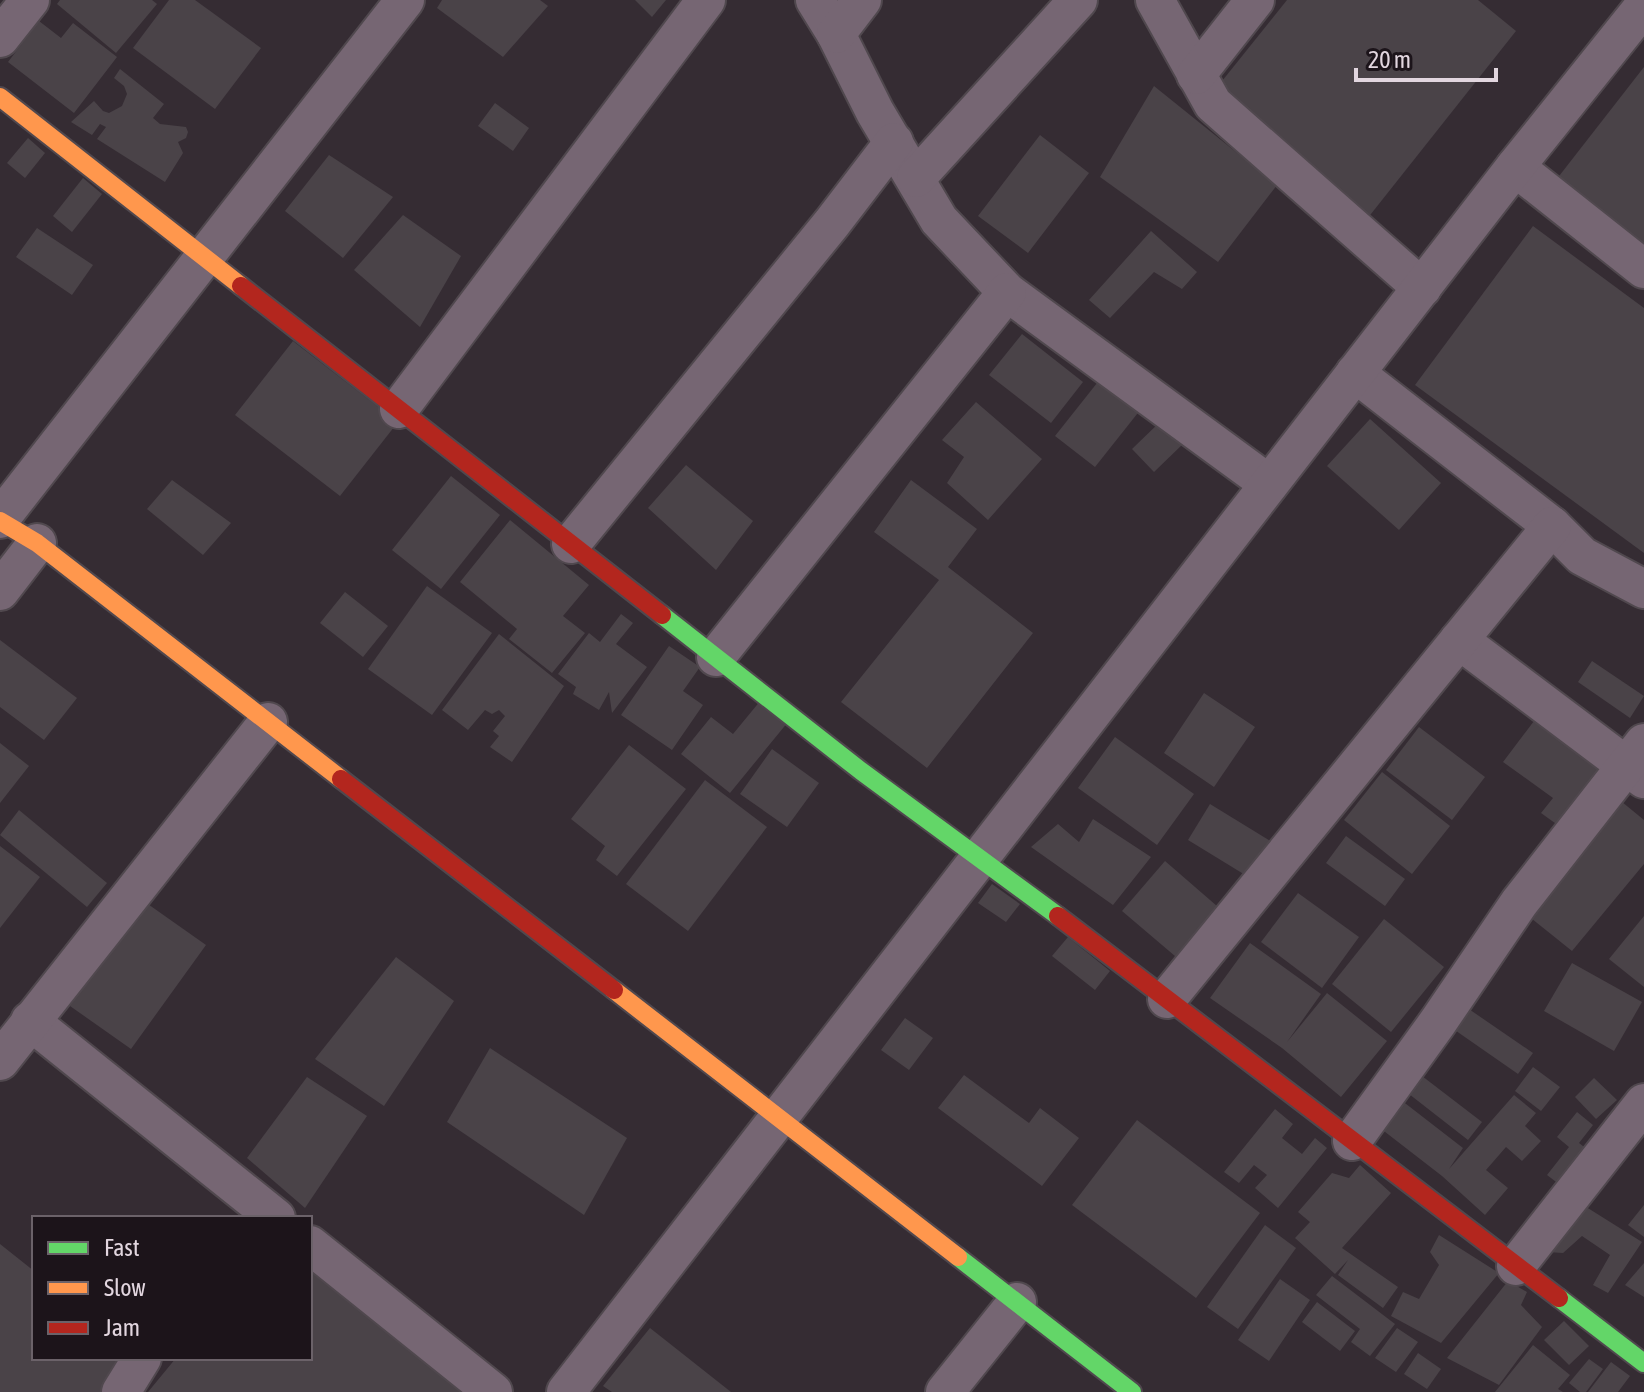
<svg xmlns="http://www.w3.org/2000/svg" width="1644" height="1392" viewBox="0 0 1644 1392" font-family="'Asap Condensed',sans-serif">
	<rect width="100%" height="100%" fill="#352c33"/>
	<g fill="#4a4348">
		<polygon points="60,0 152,0 157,4 116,53 57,4"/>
		<polygon points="169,0 195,0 261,48 215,109 133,48"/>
		<polygon points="442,0 540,0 548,6 503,57 437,8"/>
		<polygon points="635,0 666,0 652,17"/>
		<polygon points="1287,0 1478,0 1516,31 1367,219 1210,96"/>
		<polygon points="39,21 61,38 73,23 117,57 74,113 8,62"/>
		<polygon points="1644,67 1644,247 1556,180"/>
		<polygon points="120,69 164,104 153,118 160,124 186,127 188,132 186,138 178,142 183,153 165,182 97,139 106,127 100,124 92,135 71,122 94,101 103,111 109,113 122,106 127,94 124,86 114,78"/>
		<polygon points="1154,86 1277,185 1218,262 1100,177"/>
		<polygon points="495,103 529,128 513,151 478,126"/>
		<polygon points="1040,135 1089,173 1028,253 978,216"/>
		<polygon points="28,138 45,153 25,178 7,163"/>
		<polygon points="329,155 393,197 343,258 285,211"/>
		<polygon points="83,178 102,194 72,232 53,216"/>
		<polygon points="403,215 461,256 420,327 354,270"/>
		<polygon points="1533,226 1644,308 1644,553 1415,385"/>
		<polygon points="37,228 93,265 72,295 16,257"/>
		<polygon points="1151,231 1197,272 1182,289 1154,272 1110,318 1089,300"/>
		<polygon points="1022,334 1083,382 1051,423 989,375"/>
		<polygon points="293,341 398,422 340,496 235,415"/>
		<polygon points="1101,378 1141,409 1095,467 1055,436"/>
		<polygon points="976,402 1042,459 988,520 947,483 964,457 942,440"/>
		<polygon points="1370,419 1441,483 1399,530 1327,466"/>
		<polygon points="1162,420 1185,442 1154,472 1132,449"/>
		<polygon points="686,465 753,521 716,570 648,508"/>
		<polygon points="451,476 500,515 441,589 392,550"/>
		<polygon points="172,480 231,523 203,555 147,509"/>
		<polygon points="911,480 977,529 948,567 1033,633 927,768 841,702 939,580 874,532"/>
		<polygon points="510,520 589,585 563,616 585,633 552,673 509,639 517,629 460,582"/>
		<polygon points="427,586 492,633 432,715 368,669"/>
		<polygon points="345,592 388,626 363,657 320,623"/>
		<polygon points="621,614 633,623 616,644 647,667 612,713 609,692 599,710 573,694 576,687 558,674 589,633 600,642"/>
		<polygon points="499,634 564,686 512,762 490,747 499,736 493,731 505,716 499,710 492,714 485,710 468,730 442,710"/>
		<polygon points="0,640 77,698 44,740 0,707"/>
		<polygon points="669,646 700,667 683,691 703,705 672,750 621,715"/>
		<polygon points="1592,661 1644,696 1630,718 1578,682"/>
		<polygon points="1204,693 1255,727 1214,787 1164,753"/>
		<polygon points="761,700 788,722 730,793 681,754 711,717 733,734"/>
		<polygon points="1540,713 1607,763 1559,826 1541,813 1553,798 1503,762"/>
		<polygon points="1419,727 1485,777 1452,820 1386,770"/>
		<polygon points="1115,737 1194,794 1157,845 1078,788"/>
		<polygon points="0,743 29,766 0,803"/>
		<polygon points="629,745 686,789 617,876 596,860 605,846 571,819"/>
		<polygon points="772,749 819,783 787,827 740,794"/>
		<polygon points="1382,772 1450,826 1412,874 1344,820"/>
		<polygon points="705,780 767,827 688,931 626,884"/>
		<polygon points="1616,797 1644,820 1644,864 1572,951 1522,911"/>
		<polygon points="1210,804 1277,845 1255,881 1188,840"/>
		<polygon points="19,810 107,883 87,907 0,835"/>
		<polygon points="1093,819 1151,857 1113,905 1031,847 1058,824 1079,842"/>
		<polygon points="1346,836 1405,879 1385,906 1326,863"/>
		<polygon points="0,846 40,877 0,928"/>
		<polygon points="1165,861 1225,913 1182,962 1122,911"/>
		<polygon points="992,884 1020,904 1006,922 978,903"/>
		<polygon points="1298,893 1359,937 1322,988 1261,942"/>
		<polygon points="145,902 206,945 131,1049 70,1006"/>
		<polygon points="1644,916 1644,987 1609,959"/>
		<polygon points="1384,919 1444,967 1391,1032 1332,984"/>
		<polygon points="1068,937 1110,971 1095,990 1052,956"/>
		<polygon points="1250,943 1321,994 1287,1042 1327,993 1387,1041 1341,1097 1282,1048 1210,998"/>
		<polygon points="396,957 454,1001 384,1106 315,1059"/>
		<polygon points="1572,963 1642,1002 1614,1051 1544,1011"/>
		<polygon points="1463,1005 1533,1053 1518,1074 1449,1026"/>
		<polygon points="905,1018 933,1038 909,1070 881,1050"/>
		<polygon points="490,1048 627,1138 584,1215 447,1122"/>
		<polygon points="1533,1067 1560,1087 1541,1111 1515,1091"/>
		<polygon points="964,1075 1029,1123 1040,1108 1079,1138 1042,1186 938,1108"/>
		<polygon points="1422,1076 1482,1122 1468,1140 1409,1094"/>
		<polygon points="307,1077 367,1116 305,1208 247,1158"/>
		<polygon points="1594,1078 1617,1100 1596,1119 1575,1097"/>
		<polygon points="1514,1095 1536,1113 1525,1126 1541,1141 1522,1161 1506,1147 1486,1170 1508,1188 1485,1215 1442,1176 1380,1128 1401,1100 1463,1148 1449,1169"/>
		<polygon points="1275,1109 1293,1124 1282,1138 1302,1154 1315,1138 1327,1148 1278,1208 1255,1188 1267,1175 1254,1165 1239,1183 1224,1172"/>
		<polygon points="1577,1112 1593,1125 1579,1143 1592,1153 1564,1188 1547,1175 1569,1147 1557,1137"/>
		<polygon points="1137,1120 1260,1213 1196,1298 1072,1205"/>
		<polygon points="1360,1165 1391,1193 1342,1248 1398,1287 1383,1308 1338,1275 1348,1260 1335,1274 1295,1238 1310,1222 1298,1212 1332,1173 1349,1178"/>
		<polygon points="1583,1205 1642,1242 1608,1293 1593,1285 1610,1255 1582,1236 1563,1253 1547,1252"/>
		<polygon points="1644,1205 1644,1237 1628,1225"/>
		<polygon points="1265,1225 1296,1248 1238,1329 1207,1307"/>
		<polygon points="1439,1235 1499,1273 1441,1343 1391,1316 1403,1292 1419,1299 1439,1265 1430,1252"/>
		<polygon points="0,1244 34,1271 34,1358 138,1358 112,1392 0,1392"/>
		<polygon points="1644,1263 1644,1297 1625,1285"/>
		<polygon points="310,1265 469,1392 148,1392 176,1358 310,1358"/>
		<polygon points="1332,1276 1395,1324 1370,1356 1351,1342 1360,1329 1316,1295"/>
		<polygon points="1280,1279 1310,1300 1269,1361 1238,1340"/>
		<polygon points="1508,1281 1527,1292 1521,1305 1542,1327 1499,1385 1447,1358"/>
		<polygon points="1317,1302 1355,1331 1340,1351 1302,1322"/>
		<polygon points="1564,1321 1589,1346 1569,1365 1544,1340"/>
		<polygon points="650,1328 731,1392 612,1392 603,1386"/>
		<polygon points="1397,1328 1418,1342 1396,1372 1375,1358"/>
		<polygon points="1533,1345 1570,1375 1558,1389 1563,1392 1495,1392"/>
		<polygon points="1418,1353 1441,1369 1427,1389 1404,1374"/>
		<polygon points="1589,1359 1603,1369 1586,1392 1580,1392 1569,1383"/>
		<polygon points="1611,1362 1630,1376 1618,1392 1588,1392"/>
	</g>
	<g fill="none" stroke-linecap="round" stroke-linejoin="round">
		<defs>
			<g id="street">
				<polyline points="815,0 836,34 875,112 939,220 1007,292 1269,484"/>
				<polyline points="1155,0 1213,104 1422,288"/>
				<polyline points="836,34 862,0"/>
				<polyline points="0,38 30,0"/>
				<polyline points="1196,75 1255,0"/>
				<polyline points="1515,167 1644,269"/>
				<polyline points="916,178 1078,0"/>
				<polyline points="1355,373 1552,526 1582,556 1644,589"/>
				<polyline points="399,409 706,0"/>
				<polyline points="0,519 405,0"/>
				<polyline points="571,544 832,223 894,142"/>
				<polyline points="0,591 37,543"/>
				<polyline points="1459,640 1644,779"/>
				<polyline points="716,657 1007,292"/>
				<polyline points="1167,999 1552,526"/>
				<polyline points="30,1021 276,1218"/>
				<polyline points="0,1061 268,722"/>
				<polyline points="1352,1141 1438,1022 1519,903 1644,743"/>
				<polyline points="310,1245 493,1392"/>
				<polyline points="1516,1266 1644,1103"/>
				<polyline points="121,1392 142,1358"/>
				<polyline points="566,1392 1515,167 1644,6"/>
				<polyline points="945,1392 1017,1302"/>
			</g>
			<g id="fast">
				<polyline points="662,615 861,771 1058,916"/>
				<polyline points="958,1257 1132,1392"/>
				<polyline points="1559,1298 1644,1363"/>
			</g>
			<g id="slow">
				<polyline points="0,97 241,286"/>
				<polyline points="0,521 37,543 341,779"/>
				<polyline points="614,990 958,1257"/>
			</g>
			<g id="jam">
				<polyline points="241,286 662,615"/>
				<polyline points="341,779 614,990"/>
				<polyline points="1058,916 1559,1298"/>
			</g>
		</defs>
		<use href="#street" stroke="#50484e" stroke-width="42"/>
		<use href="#fast" stroke="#50484e" stroke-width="22"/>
		<use href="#slow" stroke="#50484e" stroke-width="22"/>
		<use href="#jam" stroke="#50484e" stroke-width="22"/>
		<use href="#street" stroke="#766673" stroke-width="38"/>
		<use href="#fast" stroke="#63d668" stroke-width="18"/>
		<use href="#slow" stroke="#ff974d" stroke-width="18"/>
		<use href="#jam" stroke="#b3261e" stroke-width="18"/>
	</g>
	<rect x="32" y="1216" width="280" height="144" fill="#1c141a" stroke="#6b6269" stroke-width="2"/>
	<rect x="48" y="1242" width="40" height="12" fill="#63d668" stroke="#6b6269" stroke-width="2"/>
	<text x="104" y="1256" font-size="24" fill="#e2d6df">Fast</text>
	<rect x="48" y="1282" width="40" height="12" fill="#ff974d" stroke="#6b6269" stroke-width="2"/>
	<text x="104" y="1296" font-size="24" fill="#e2d6df">Slow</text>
	<rect x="48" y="1322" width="40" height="12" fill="#b3261e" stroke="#6b6269" stroke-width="2"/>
	<text x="104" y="1336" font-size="24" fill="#e2d6df">Jam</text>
	<path d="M1356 68v12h140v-12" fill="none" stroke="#e2d6df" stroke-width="4"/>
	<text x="1368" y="68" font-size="24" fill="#e2d6df" stroke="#1c141a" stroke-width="6" paint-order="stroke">20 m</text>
</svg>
